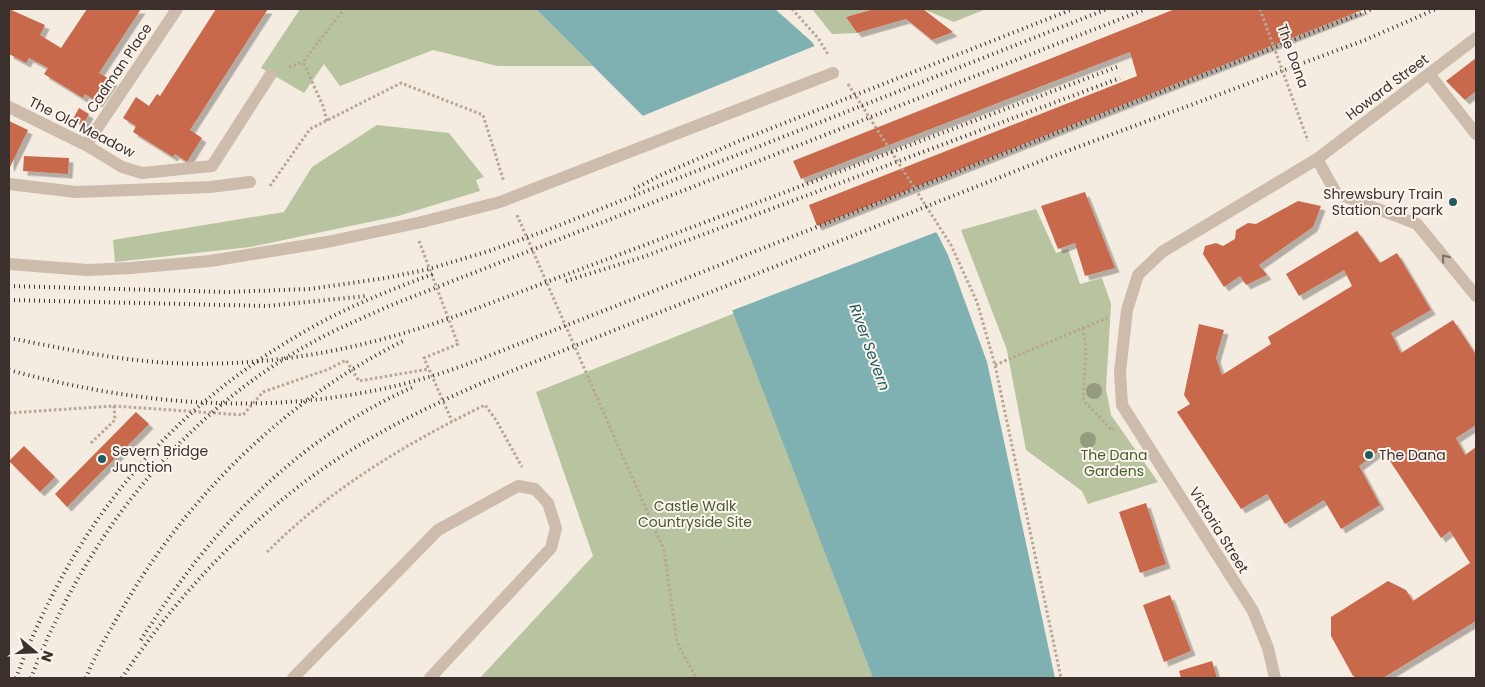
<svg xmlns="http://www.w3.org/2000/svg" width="1485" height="687" viewBox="0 0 1485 687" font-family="Poppins,sans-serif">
	<defs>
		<filter id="shadow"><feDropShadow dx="4.5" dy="4.5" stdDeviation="0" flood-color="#0004"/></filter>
	</defs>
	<rect width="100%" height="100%" fill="#f4ebe1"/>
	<g fill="#b8c4a0">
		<polygon points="300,9 536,9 593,66 497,66 433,50 340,86 324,64 304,93 261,68"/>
		<polygon points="812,9 874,9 846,17 857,33 832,34"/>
		<polygon points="923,9 986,9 954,22"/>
		<polygon points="377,125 449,133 484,177 476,180 480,191 398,216 250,247 115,262 113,240 284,212 312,167"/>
		<polygon points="1036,209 1056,253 1068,249 1080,284 1102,278 1111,304 1106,389 1111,415 1158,482 1088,504 1082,491 1026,450 1007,350 961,230"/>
		<polygon points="735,313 873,678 480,678 593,556 536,392"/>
	</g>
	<polygon fill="#7fb0b2" points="536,9 775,9 812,42 938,235 948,255 987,362 1055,678 873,678 667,140"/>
	<polygon fill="#f4ebe1" points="817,45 939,231 731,311 665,142 640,117"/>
	<g fill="#c8694b" filter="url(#shadow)">
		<polygon points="9,9 45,25 40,35 61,48 87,9 141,9 99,73 113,81 98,103 85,94 83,98 44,74 48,68 29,58 26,63 9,54"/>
		<polygon points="216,9 268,9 190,130 202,138 187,162 175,154 173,157 133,132 136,126 123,118 136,97 149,106 157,94 160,96"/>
		<polygon points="874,9 923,9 953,32 932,40 906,19 857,33 846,17"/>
		<polygon points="1175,9 1365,9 817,226 809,205 1137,76 1130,52 801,179 793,161"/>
		<polygon points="1476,58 1476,91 1465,100 1446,81"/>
		<polygon points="79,108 89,114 83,125 73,119"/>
		<polygon points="9,121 28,130 10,167 9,166"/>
		<polygon points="24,156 69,158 68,174 23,171"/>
		<polygon points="1085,192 1115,268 1085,276 1075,243 1058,249 1041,206"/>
		<polygon points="1298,201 1321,206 1313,227 1259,265 1267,275 1246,285 1240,276 1224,287 1203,254 1205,246 1216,243 1223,246 1235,239 1236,230 1248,223 1256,224"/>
		<polygon points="1357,231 1380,263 1397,253 1431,310 1391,333 1401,353 1453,320 1476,355 1476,425 1456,438 1465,455 1476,447 1476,621 1383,678 1358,678 1353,676 1331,636 1331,617 1388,581 1406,590 1413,601 1470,563 1450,531 1441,538 1382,449 1359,466 1380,505 1341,529 1324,500 1285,524 1267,494 1241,509 1177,412 1190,404 1184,395 1199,324 1224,330 1216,358 1222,375 1271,344 1268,337 1352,286 1344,270 1299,296 1286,274"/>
		<polygon points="136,412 149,424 67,507 55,494"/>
		<polygon points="24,446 55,477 40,492 9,461"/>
		<polygon points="1146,503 1166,564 1140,573 1119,512"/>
		<polygon points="1170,595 1191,651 1164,662 1143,605"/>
		<polygon points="1212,661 1217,678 1181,678 1179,671"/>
	</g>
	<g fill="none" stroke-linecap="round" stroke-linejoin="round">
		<g stroke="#b9a596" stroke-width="3" stroke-dasharray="2.5 2.5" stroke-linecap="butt">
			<polyline points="792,9 818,38 829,56"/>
			<polyline points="289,67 303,62"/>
			<polyline points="848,84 951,245 977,302 995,365 1061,678"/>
			<polyline points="327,121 323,106 303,62 344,9"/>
			<polyline points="270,186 310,129 401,83 483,115 504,182"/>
			<polyline points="517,215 664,550 677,642 696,678"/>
			<polyline points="419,241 458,344 424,358 452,421"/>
			<polyline points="1083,328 1086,351 1083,400 1112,430 1114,429"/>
			<polyline points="995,365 1107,318"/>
			<polyline points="9,413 114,406 243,415 263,392 329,369 346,360 359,381 429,369"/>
			<polyline points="91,443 115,420 114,406"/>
			<path d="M267,552C330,489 405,444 485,405L496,420L522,467"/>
		</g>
		<g stroke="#cdbbac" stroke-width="12">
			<polyline points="1429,74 1476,134"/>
			<polyline points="9,184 76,192 210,187 250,182"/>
			<polyline points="9,264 87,270 131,268 210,261 327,242 422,222"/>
			<polyline points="293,678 438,530 518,486 535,489 548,503 556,528 551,548 430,678"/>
		</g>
		<g stroke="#cdbbac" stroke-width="12">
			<polyline points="9,107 86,145 122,167 142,173 212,166 271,74"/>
			<polyline points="86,145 177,9"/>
			<polyline points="1317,159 1336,193 1417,224 1476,296"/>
			<polyline points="1275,678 1268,648 1253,611 1122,405 1120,372 1127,310 1138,275 1162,252 1317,159 1476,38"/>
		</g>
		<g stroke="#3b302b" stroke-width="4" stroke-dasharray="1 4" stroke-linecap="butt">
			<polyline points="634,189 663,174 739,141 1073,9"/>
			<polyline points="566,281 643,257 1120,78"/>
			<polyline points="9,286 227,292 310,289 386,278 429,269 489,251 542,232 1107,9"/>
			<polyline points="9,300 267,306 366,296"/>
			<path d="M9,338C62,348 115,360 170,363C274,368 370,348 467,312L1117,67"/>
			<path d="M9,370C163,412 321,420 473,362L1372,9"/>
			<path d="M141,640C209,531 294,440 413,387"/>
			<path d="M16,678C76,516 178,397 331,317C365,300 400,286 436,273"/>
			<path d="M31,678C85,538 178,417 311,343C336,329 363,318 389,306L1146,9"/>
			<path d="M86,678C94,657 106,637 117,618C183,500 284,400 405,340"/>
			<path d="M122,678C179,592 257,510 345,454C390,425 440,401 489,380L1051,157L1365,40L1436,9"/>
		</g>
		<polyline stroke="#b9a596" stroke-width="3" stroke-dasharray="2.5 2.5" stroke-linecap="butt" points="1260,9 1308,141"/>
		<polyline stroke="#cdbbac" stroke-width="12" points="422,222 500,202 833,73"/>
	</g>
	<g fill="#969b7f">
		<circle cx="1094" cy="391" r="8"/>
		<circle cx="1088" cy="440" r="8"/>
	</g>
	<defs><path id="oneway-chevron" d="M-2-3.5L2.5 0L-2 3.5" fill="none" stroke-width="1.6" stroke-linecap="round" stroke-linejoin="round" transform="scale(1.25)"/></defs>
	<use stroke="#7d6f65" href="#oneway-chevron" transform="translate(1445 258) rotate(-129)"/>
	<g fill="#1f5a5e" stroke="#fbf5ee" stroke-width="2">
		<circle cx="1453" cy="202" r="5"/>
		<circle cx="1369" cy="455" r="5"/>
		<circle cx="102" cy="459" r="5"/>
	</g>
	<g text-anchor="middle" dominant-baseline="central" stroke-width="4" stroke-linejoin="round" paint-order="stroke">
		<g font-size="14" fill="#3b302b" stroke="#fbf5ee">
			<text transform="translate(1293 56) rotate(70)">The Dana</text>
			<text transform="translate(119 68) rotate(-56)">Cadman Place</text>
			<text transform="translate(1387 87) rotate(-37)">Howard Street</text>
			<text transform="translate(82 127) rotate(27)">The Old Meadow</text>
			<text transform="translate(1219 530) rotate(58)">Victoria Street</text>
		</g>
		<g font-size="14" fill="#3b302b" stroke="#fbf5ee" text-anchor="start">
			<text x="1443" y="194" text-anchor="end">Shrewsbury Train<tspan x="1443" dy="16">Station car park</tspan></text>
			<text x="112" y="451">Severn Bridge<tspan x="112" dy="16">Junction</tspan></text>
			<text x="1379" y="455">The Dana</text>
		</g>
		<g font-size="14" fill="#4a5a2e" stroke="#fbf5ee">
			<text x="1114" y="455">The Dana<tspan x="1114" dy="16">Gardens</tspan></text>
			<text x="695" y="506">Castle Walk<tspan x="695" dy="16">Countryside Site</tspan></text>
		</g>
		<g font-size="15" font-style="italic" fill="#1f5a5e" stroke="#fbf5ee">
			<text transform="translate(870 347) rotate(70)">River Severn</text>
		</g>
	</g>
	<rect width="1485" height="687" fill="none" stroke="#3b302b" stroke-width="20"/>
	<g transform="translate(35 652) rotate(109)" stroke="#fbf5ee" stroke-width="4" paint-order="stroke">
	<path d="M0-4L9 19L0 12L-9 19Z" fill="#3b302b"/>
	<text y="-8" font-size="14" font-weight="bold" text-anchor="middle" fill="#3b302b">N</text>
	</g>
</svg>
